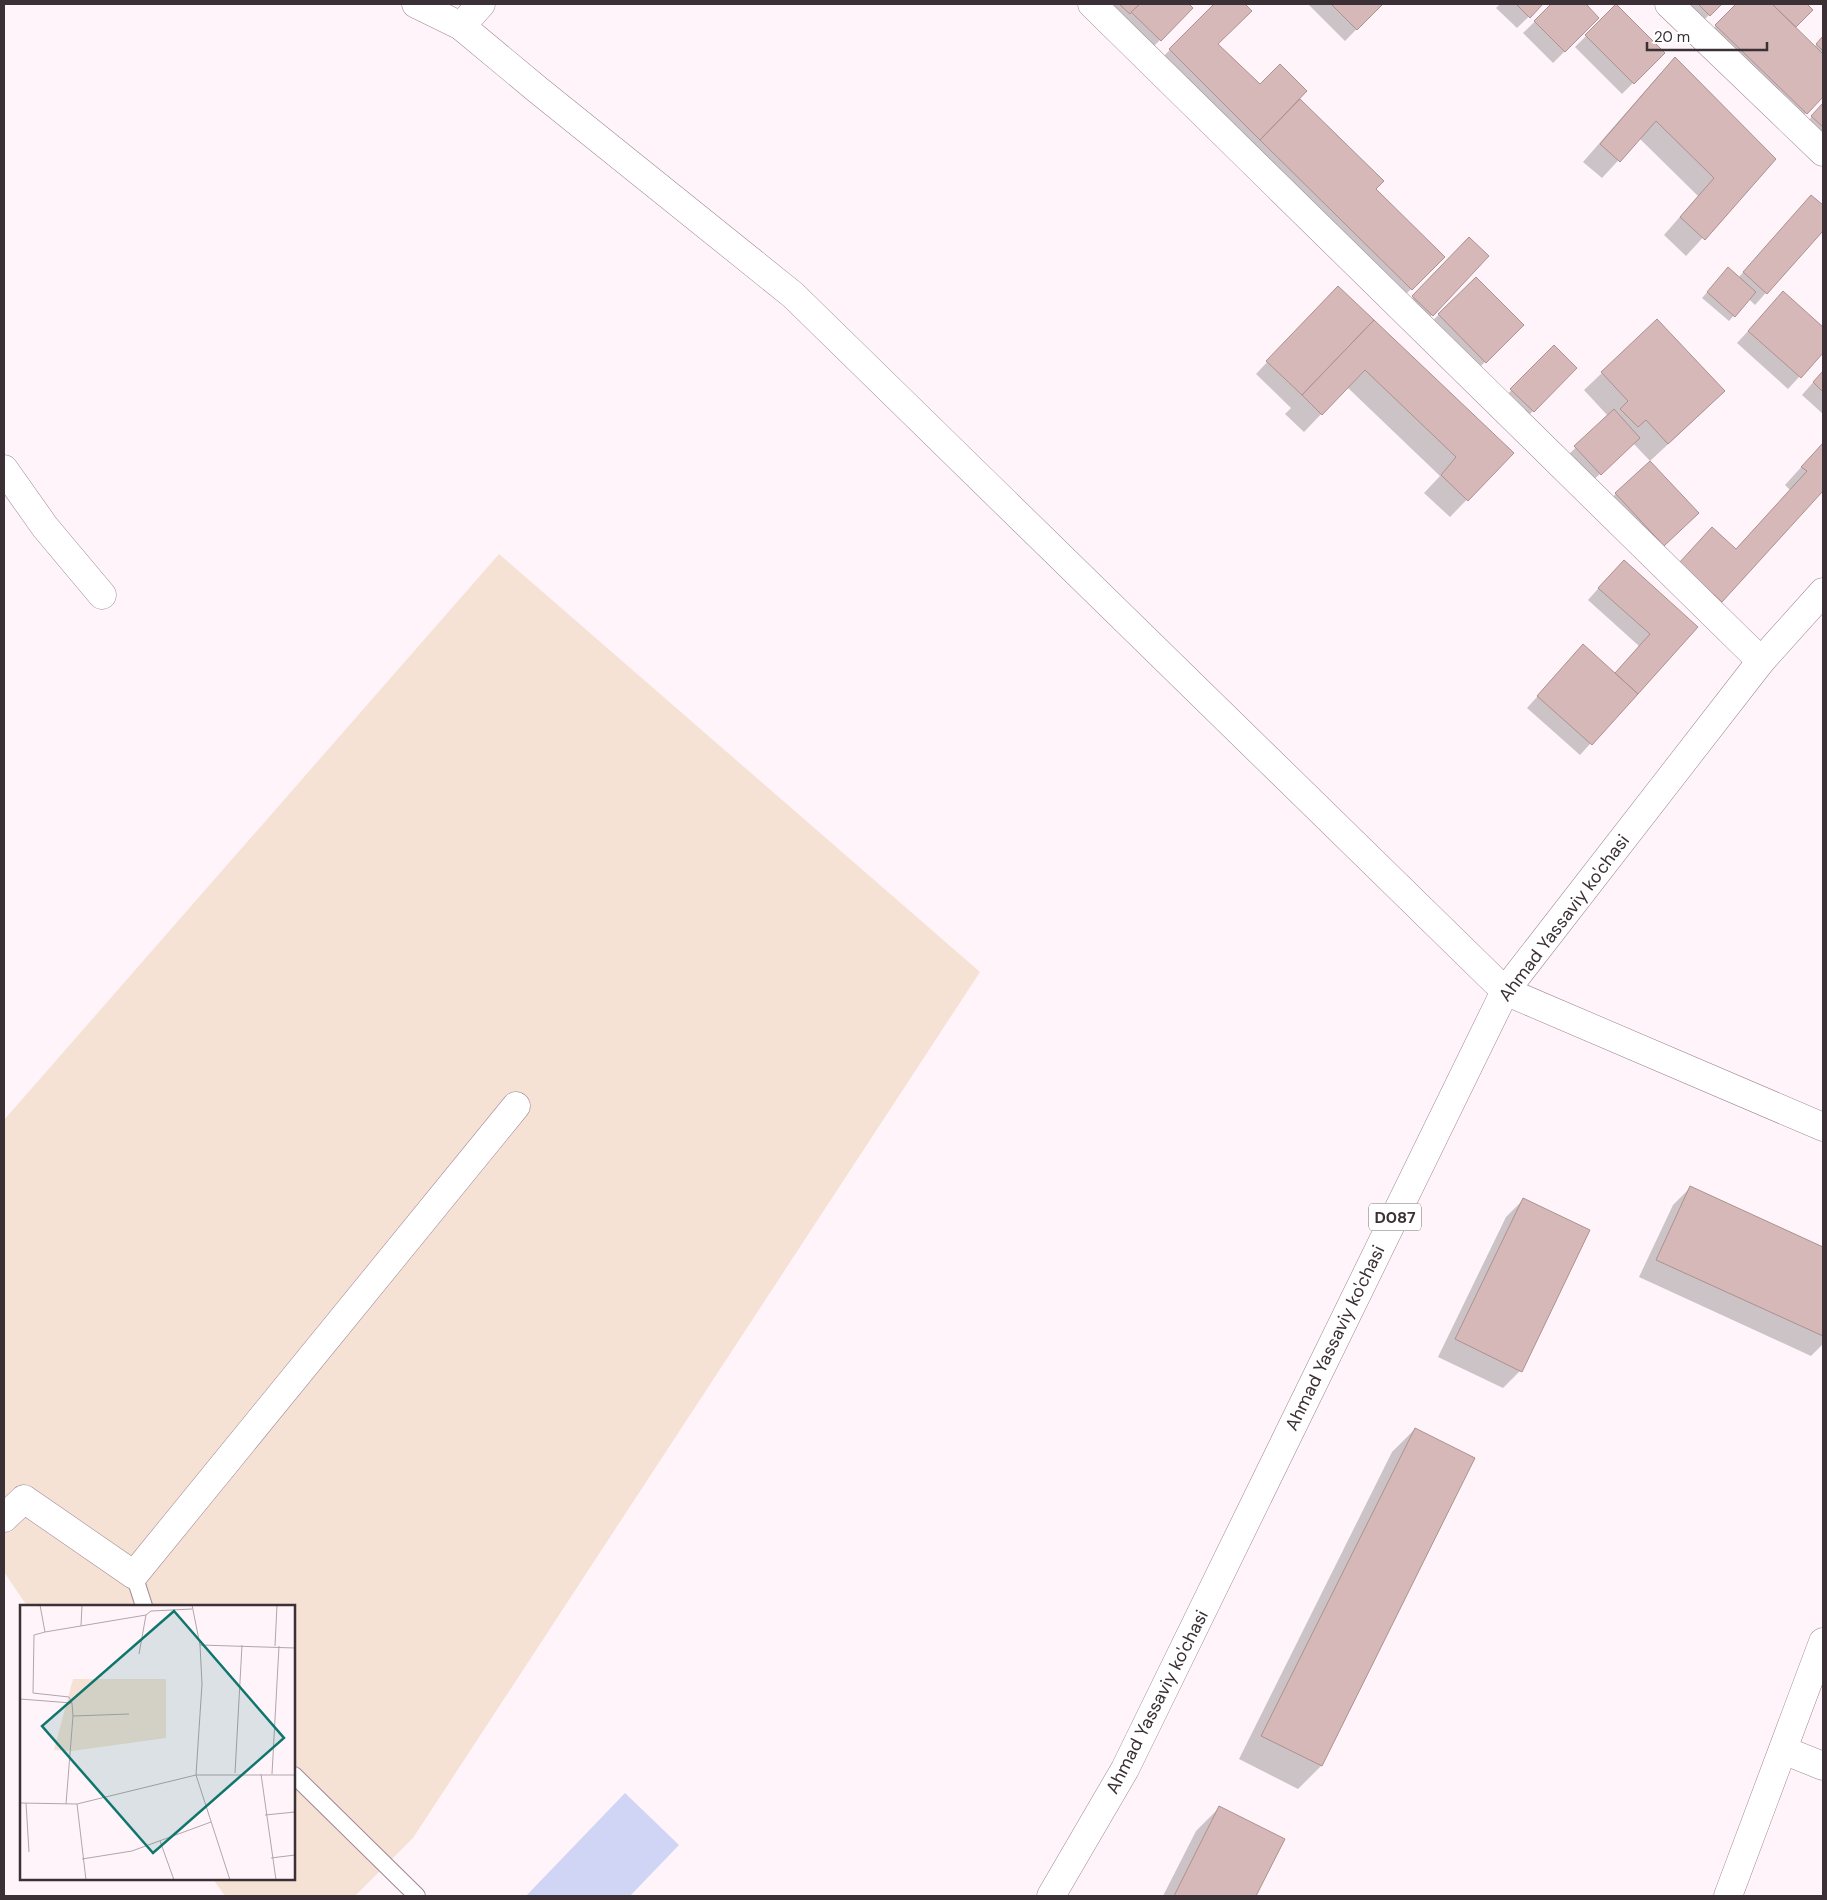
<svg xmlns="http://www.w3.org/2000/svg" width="1827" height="1900" viewBox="0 0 1827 1900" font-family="'DM Sans',sans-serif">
	<rect width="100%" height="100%" fill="#fff4f9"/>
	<polygon fill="#f6e1d5" points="499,554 980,972 413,1838 355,1896 225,1896 213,1879 294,1879 294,1606 27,1606 4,1572 4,1120"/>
	<polygon fill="#d0d5f6" points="625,1793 679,1845 630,1896 526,1896"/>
	<g fill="#0003">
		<polygon points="1096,4 1187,4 1192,8 1148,52"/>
		<polygon points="1215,4 1243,4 1250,11 1217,44 1260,86 1298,99 1382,181 1375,189 1443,257 1394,306 1152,68"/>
		<polygon points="1308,4 1381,4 1345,41"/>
		<polygon points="1500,4 1542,4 1517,28 1496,8"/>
		<polygon points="1553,4 1584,4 1598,18 1553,63 1523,33"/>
		<polygon points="1675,4 1720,4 1698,26"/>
		<polygon points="1737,4 1805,4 1811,10 1794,27 1814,47 1823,38 1823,96 1795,124 1705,37"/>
		<polygon points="1616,6 1663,53 1622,94 1575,47"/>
		<polygon points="1675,59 1775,159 1686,256 1664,235 1698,196 1639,138 1602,178 1583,162 1658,76"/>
		<polygon points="1823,105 1823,150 1801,128"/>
		<polygon points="1811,196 1823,207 1823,229 1755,305 1749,299 1729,321 1702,298 1723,274 1738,278"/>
		<polygon points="1457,250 1432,315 1421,327 1402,309"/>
		<polygon points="1476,279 1522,325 1473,374 1427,326"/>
		<polygon points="1783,293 1823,329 1823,351 1788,389 1737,343"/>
		<polygon points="1326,299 1512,453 1450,517 1424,493 1440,476 1347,387 1304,432 1285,414 1291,408 1256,374"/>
		<polygon points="1657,321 1706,409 1650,461 1633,443 1588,485 1564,459 1608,416 1584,390"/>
		<polygon points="1554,346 1576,368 1521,423 1500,402"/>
		<polygon points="1823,371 1823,414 1802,395"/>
		<polygon points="1823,443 1823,489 1703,618 1662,581 1735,550 1790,490 1785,485"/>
		<polygon points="1650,462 1686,524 1652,556 1604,505"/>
		<polygon points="1612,573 1696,627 1580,755 1527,708 1572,658 1615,674 1639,646 1588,600"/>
		<polygon points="1690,1188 1823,1248 1823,1344 1811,1356 1639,1277 1673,1205"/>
		<polygon points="1523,1200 1520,1371 1503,1388 1438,1357 1506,1217"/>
		<polygon points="1415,1429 1473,1458 1321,1766 1298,1789 1239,1759 1392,1452"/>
		<polygon points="1219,1808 1283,1839 1255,1896 1163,1896 1196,1831"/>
	</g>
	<g fill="#d5b8b7" stroke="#ac9190">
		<polygon points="1119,4 1140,4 1130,14"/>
		<polygon points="1140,4 1189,4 1193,8 1161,41 1131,12"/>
		<polygon points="1214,4 1245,4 1252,11 1218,44 1260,84 1280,64 1307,91 1260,140 1169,49"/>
		<polygon points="1331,4 1383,4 1357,30"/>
		<polygon points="1516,4 1543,4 1530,18"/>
		<polygon points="1551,4 1586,4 1599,18 1565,52 1534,21"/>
		<polygon points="1616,4 1665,53 1634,84 1585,35"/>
		<polygon points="1698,4 1722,4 1710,16"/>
		<polygon points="1736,4 1772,4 1823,54 1823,97 1807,114 1715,25"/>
		<polygon points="1772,4 1807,4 1813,10 1796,27"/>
		<polygon points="1823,36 1823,51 1816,44"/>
		<polygon points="1675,57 1776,159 1705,240 1680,217 1714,178 1656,121 1620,162 1600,144"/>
		<polygon points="1300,99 1384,181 1376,189 1445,257 1412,290 1260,140"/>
		<polygon points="1823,103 1823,127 1811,116"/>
		<polygon points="1811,195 1823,205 1823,231 1767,294 1743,272"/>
		<polygon points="1469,237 1489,256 1433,316 1412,296"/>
		<polygon points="1728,267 1756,292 1735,317 1707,292"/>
		<polygon points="1476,277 1524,325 1486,363 1438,314"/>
		<polygon points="1338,286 1374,320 1302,395 1266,361"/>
		<polygon points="1783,291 1823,327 1823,353 1801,378 1748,331"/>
		<polygon points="1657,319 1725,391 1668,444 1646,420 1638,427 1620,409 1628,401 1601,372"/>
		<polygon points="1374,320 1514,453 1468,501 1441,475 1456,457 1365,370 1322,415 1302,395"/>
		<polygon points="1554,345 1577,368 1534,412 1510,389"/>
		<polygon points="1823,371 1823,392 1813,382"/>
		<polygon points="1614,409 1640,438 1601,475 1574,446"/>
		<polygon points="1823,443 1823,491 1722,602 1679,563 1712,527 1736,549 1807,471 1801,467"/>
		<polygon points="1650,461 1699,513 1664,546 1615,493"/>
		<polygon points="1624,560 1698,627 1638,694 1615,673 1650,634 1598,588"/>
		<polygon points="1583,644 1638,694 1592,745 1537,696"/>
		<polygon points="1690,1186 1823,1247 1823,1336 1656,1260"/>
		<polygon points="1523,1198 1590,1230 1522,1372 1455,1339"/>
		<polygon points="1415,1428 1475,1458 1322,1766 1261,1736"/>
		<polygon points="1219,1806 1285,1839 1256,1896 1174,1896"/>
	</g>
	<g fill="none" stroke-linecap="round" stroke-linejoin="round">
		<defs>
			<g id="lane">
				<polyline points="134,1575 144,1606"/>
				<polyline points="294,1775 417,1896"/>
			</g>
			<g id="street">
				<polyline points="416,4 461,26 538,90 793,295 1505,991"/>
				<polyline points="1092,4 1761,661"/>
				<polyline points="1669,4 1823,152"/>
				<polyline points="461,26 481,4"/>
				<polyline points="4,469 45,527 102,595"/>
				<polyline points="4,1518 24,1499 134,1575 516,1106"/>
				<polyline points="1783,1750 1823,1766"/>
				<polyline points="1728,1896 1823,1642"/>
			</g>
			<polyline id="secondary" points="1505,991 1823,1127"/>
			<polyline id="primary" points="1051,1896 1125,1769 1505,991 1761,661 1823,592"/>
		</defs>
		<use href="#lane" stroke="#9f8793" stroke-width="18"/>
		<use href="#street" stroke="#9f8793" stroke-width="29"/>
		<use href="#secondary" stroke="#9f8793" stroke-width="29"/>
		<use href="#primary" stroke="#9f8793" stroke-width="29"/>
		<use href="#lane" stroke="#fff" stroke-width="16"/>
		<use href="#street" stroke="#fff" stroke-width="28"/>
		<use href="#secondary" stroke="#fff" stroke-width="28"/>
		<use href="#primary" stroke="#fff" stroke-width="28"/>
	</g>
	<g text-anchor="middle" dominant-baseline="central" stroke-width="4.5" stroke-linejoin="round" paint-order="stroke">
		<rect fill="#fff" stroke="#756e72" stroke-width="1" x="1369" y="1203.5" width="52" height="27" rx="4"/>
		<g font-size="16" font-weight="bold" fill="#3a3035">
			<text x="1395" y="1217">D087</text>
		</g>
		<g font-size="18" fill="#3a3035" stroke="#fff">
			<text transform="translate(1564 918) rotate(-53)">Ahmad Yassaviy ko'chasi</text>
			<text transform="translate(1335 1338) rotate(-64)">Ahmad Yassaviy ko'chasi</text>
			<text transform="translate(1157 1702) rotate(-63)">Ahmad Yassaviy ko'chasi</text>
		</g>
	</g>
	<g transform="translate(20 1605)">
		<rect width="275" height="275" fill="#fff4f9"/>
		<path d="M53,74H146V133L52,146L34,145Z" fill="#f6e1d5"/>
		<path fill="none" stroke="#b0a6ab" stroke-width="1" d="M20,0L25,27L126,10L131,6L172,4M172,0L180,40L182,79L176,170L210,275M61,21L62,0M25,27L14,30L13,88L49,92L52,98M180,40L275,43M255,41L257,0M119,49L126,10M0,94L52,98L53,111L109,109M215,168L222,40M241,169L256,275M252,169L259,41M0,198L57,199L176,170H275M6,198L9,247M46,199L53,111M57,199L66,275M245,210L275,207M140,236L154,275M251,253L275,250M62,254L112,246L191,217"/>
		<path fill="#0f766e" fill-opacity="0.15" stroke="#0f766e" stroke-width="2.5" d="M154,6L264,133L133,248L22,121Z"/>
		<rect width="275" height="275" fill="none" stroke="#3a3035" stroke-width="2.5"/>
	</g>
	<rect width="1827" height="1900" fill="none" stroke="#3a3035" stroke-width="10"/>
	<path d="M1647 42v8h120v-8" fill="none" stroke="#3a3035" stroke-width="2.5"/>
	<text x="1654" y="42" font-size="15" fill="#3a3035" stroke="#ffffff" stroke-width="4" paint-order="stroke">20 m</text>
</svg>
